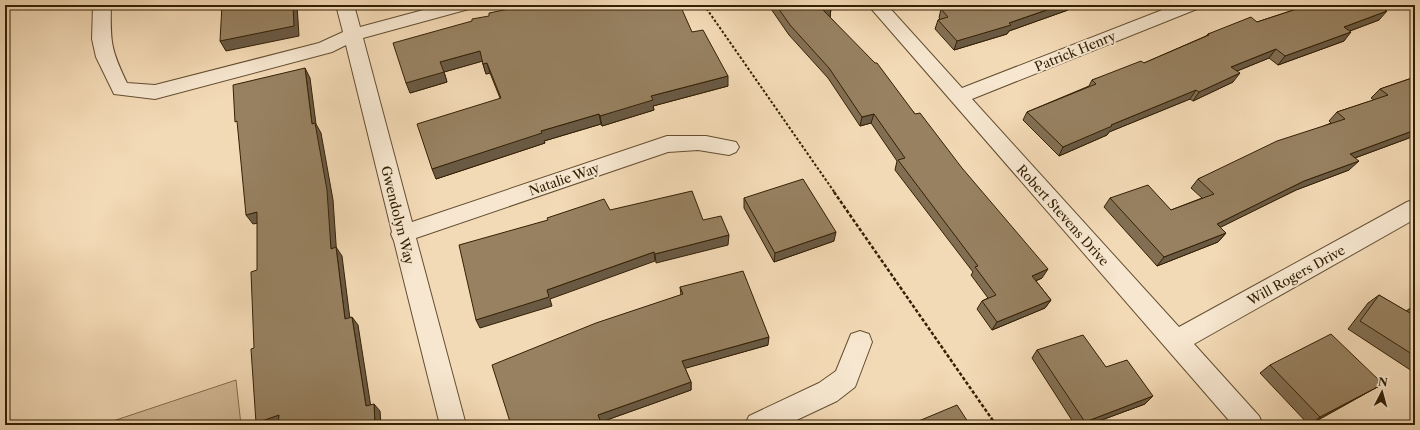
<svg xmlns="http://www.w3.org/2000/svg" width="1420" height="430" viewBox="0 0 1420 430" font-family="'Libre Caslon Text',serif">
	<rect width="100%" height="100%" fill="#f3dab6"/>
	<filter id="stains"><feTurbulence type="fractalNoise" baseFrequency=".005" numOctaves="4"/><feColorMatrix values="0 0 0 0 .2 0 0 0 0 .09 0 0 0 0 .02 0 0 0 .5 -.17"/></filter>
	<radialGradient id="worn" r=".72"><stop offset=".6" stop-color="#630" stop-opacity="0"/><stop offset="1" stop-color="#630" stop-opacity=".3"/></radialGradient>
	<polygon fill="#d3ba98" stroke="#846d4e" points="236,380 241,425 101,425"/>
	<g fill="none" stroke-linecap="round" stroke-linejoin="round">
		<defs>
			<g id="minor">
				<path d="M93,5H111C110,42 111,50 127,83L155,85L319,43L343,32L336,5H354L360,27L442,5H472L469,9L363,38L412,222L667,136H706L736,142L739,147L736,152L729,155L698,150L668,152L416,238L466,425H440L394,241L391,234L392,232L346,45L332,52L155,99L114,94L96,57L92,39Z"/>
				<polygon points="868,5 887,5 962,88 1175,5 1200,5 1197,9 972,99 1179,327 1407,202 1415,199 1415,219 1194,344 1259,416 1263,425 1233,425"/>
				<polygon points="860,331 869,334 872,342 855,387 837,401 786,425 745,425 749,416 819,383 836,371 851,334"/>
			</g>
		</defs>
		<use href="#minor" stroke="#644e30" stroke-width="2"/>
		<polyline stroke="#342004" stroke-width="2" stroke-dasharray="2.5 2" stroke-linecap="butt" points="704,5 835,193"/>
		<polyline stroke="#342004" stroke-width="2.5" stroke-dasharray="3.5 2" stroke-linecap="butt" points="834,192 996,425"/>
		<use href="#minor" fill="#f7e7d0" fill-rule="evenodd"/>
	</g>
	<g fill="#826f53" stroke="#342004">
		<polygon points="754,5 829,5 831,8 830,17 915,114 1042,278 1036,281 1051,300 1045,308 992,330 977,309 982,301 988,298 971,275 973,272 895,170 897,161 871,123 860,126 828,78 789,35 769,6 757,9"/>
		<polygon points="951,5 1070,5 1068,10 1009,31 1007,34 954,50 935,29 938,20 940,19 939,18 941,9 952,6"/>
		<polygon points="1309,5 1393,5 1384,9 1379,20 1349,31 1344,41 1278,65 1269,58 1237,71 1233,82 1193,101 1190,99 1109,132 1107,135 1059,156 1023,120 1027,112 1089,86 1092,80 1144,63 1206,36 1208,34 1257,22"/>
		<polygon points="472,21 692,32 728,86 653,106 654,110 602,126 601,124 544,141 545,143 436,179 500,98 490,73 486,74 482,61 444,72 447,82 410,93"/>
		<polygon points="1415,77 1409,138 1355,158 1349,170 1296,190 1220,227 1226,233 1218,242 1157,266 1104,207 1110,198 1171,210 1202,198 1191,188 1198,179 1331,123 1329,121 1337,112 1374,100 1371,98 1380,89"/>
		<polygon points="744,198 834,241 774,262 744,208"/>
		<polygon points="680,287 768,345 685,368 691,382 691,390 601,422 511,425 681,295"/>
		<polygon points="1379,295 1406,311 1415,305 1415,373 1348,329 1368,303"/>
		<polygon points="1037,350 1106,367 1145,404 1088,425 1075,425 1032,358"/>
		<polygon points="1270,365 1383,384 1370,391 1309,425 1260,373"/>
	</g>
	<g fill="#6a5a44" stroke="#342004">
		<polygon points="293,5 297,5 299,36 226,51 220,41"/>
		<polygon points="757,5 769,5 769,6 757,9"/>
		<polygon points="1061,5 1070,5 1068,10 1009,31 1007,34 954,50 957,41"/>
		<polygon points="1382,5 1393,5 1372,15 1379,6"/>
		<polygon points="831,8 830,18 823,10"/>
		<polygon points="1387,11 1379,20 1337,36 1344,27"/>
		<polygon points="1351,32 1344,41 1278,65 1285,56"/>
		<polygon points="1276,49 1269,58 1225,76 1231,67"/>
		<polygon points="480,51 483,61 444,72 447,82 410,93 406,83 440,62"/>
		<polygon points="487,63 490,73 486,74 483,64"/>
		<polygon points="305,68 310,78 316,124 321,133 333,200 337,258 331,249 312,124"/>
		<polygon points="1240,73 1233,82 1193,101 1199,92"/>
		<polygon points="728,76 728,86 653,106 654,110 602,126 600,116 651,96"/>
		<polygon points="1196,90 1190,99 1109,132 1107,135 1059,156 1063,147 1111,125"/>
		<polygon points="599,114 601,124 544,141 545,143 436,179 432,169 541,131"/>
		<polygon points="874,114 871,123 860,126 862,117"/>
		<polygon points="1415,130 1415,132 1409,138 1341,163 1350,154"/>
		<polygon points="1359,161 1349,170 1296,190 1209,233 1217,224 1304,181"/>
		<polygon points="257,212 264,222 253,224 246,215"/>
		<polygon points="836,232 834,241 774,262 775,253"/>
		<polygon points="1226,233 1218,242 1157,266 1164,257"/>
		<polygon points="729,235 728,245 656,263 655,254"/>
		<polygon points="336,247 342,256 351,327 345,319"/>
		<polygon points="654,252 655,261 550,299 552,306 480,328 476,320 547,290"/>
		<polygon points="1048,269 1042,278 1027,284 1032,276"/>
		<polygon points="1051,300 1045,308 992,330 997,322"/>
		<polygon points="352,317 358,325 372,414 366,406"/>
		<polygon points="769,337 768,345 683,369 682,361"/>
		<polygon points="691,382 691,390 601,422 602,425 588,425 598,415"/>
		<polygon points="1383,384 1370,391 1309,425 1320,417"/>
		<polygon points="1153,396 1145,404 1088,425 1082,425 1085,422"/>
		<polygon points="374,404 380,411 381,425 375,425"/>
		<polygon points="279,415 278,425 259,425 256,423"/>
	</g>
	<g fill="#978161" stroke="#342004">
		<polygon points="222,5 293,5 294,26 220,41"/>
		<polygon points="528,5 680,5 692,32 703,30 728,76 651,96 653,100 600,116 599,114 541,131 542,133 432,169 417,124 501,98 487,63 483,64 480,51 440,62 444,72 406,83 393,43 472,21 472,19 489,16 489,13"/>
		<polygon points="776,5 829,5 831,8 823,10 875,63 877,63 915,114 920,113 962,168 1048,269 1032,276 1051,300 997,322 982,301 996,295 975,267 978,266 898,160 905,158 874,114 862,117 829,68 790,25"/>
		<polygon points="957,5 1061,5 1009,23 1011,25 957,41 938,20 948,17 941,9"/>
		<polygon points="1309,5 1382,5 1379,6 1387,11 1344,27 1351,32 1285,56 1276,49 1231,67 1240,73 1199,92 1196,90 1111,125 1112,126 1063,147 1027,112 1096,84 1092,80 1141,61 1144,63 1209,35 1208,34 1251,17 1257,22"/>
		<polygon points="305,68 312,124 315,123 327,190 331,249 336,247 345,319 352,317 366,406 374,404 375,425 278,425 279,415 256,423 251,349 254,348 251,272 257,270 257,212 246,215 237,121 235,122 233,85"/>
		<polygon points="1415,77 1415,122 1412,123 1415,125 1415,130 1350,154 1359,161 1304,181 1217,224 1226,233 1164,257 1110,198 1148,185 1171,210 1214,194 1198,179 1277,141 1345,119 1337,112 1388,95 1380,89"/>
		<polygon points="803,179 836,232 775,253 744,198"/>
		<polygon points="692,191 703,220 721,216 729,235 655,254 654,252 547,290 549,297 476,320 459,245 548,220 547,218 604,199 610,210"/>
		<polygon points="743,271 769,337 682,361 691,382 598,415 600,420 588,425 511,425 492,365 596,323 683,294 680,287"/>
		<polygon points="1379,295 1410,313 1415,305 1415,356 1360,321"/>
		<polygon points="1331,334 1383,384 1320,417 1270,365"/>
		<polygon points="1083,335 1106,367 1127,360 1153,396 1085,422 1037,350"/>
		<polygon points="957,405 970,425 909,425"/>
		<polygon points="1180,422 1181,425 1174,425"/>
	</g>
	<g text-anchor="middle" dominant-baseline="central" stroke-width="4" stroke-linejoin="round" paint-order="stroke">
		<g font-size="13" fill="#342004" stroke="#f7e7d0">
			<text transform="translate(1075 51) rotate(-22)">Patrick Henry</text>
			<text transform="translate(564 179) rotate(-19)">Natalie Way</text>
			<text transform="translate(398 215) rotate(76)">Gwendolyn Way</text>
			<text transform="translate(1063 215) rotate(48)">Robert Stevens Drive</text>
			<text transform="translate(1296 275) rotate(-29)">Will Rogers Drive</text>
		</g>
	</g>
	<rect width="1420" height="430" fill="none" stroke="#f3dab6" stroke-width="20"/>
	<rect x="6" y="6" width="1408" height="418" fill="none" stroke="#342004" stroke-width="2"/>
	<rect x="10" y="10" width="1400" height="410" fill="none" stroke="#342004"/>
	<g transform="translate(1382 392) rotate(6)" stroke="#f7e7d0" stroke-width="3" paint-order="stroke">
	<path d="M0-3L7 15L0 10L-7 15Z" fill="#342004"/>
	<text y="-6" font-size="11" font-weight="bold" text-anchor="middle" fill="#342004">N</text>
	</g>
	<rect width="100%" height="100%" filter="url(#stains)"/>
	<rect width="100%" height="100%" fill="url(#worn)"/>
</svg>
